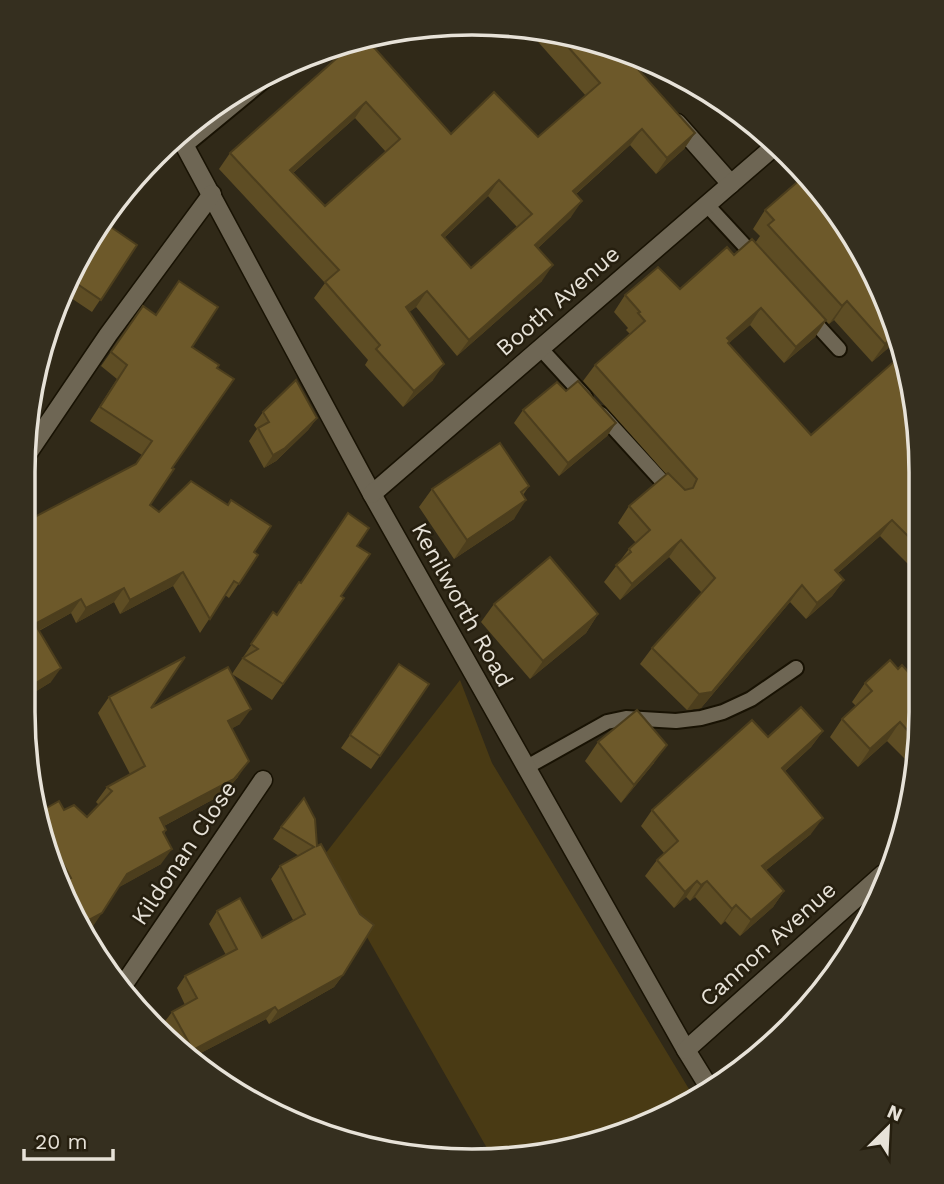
<svg xmlns="http://www.w3.org/2000/svg" width="944" height="1184" viewBox="0 0 944 1184" font-family="'Work Sans',sans-serif">
	<rect width="100%" height="100%" fill="#302918"/>
	<polygon fill="#493a14" points="460,680 492,763 695,1099 671,1115 560,1153 492,1157 322,858"/>
	<g fill="none" stroke-linecap="round" stroke-linejoin="round">
		<defs>
			<g id="service">
				<polyline points="185,146 281,67"/>
				<polyline points="707,205 756,258"/>
				<polyline points="807,314 839,349"/>
				<polyline points="541,349 585,397"/>
				<polyline points="601,414 672,492"/>
				<polyline points="525,768 607,722 626,718 676,721 701,718 723,712 751,699 796,668"/>
			</g>
			<g id="minor">
				<polyline points="677,123 731,184"/>
				<polyline points="181,139 372,494 686,1050 710,1089"/>
				<polyline points="24,459 108,335 212,194"/>
				<polyline points="372,494 776,145"/>
				<polyline points="122,987 263,780"/>
				<polyline points="686,1050 883,874"/>
			</g>
		</defs>
		<use href="#service" stroke="#181203" stroke-width="18"/>
		<use href="#minor" stroke="#181203" stroke-width="21"/>
		<use href="#service" stroke="#6e6654" stroke-width="14"/>
		<use href="#minor" stroke="#6e6654" stroke-width="18"/>
	</g>
	<g fill="#5e4d24" fill-rule="evenodd">
		<path d="M532,35L616,46L695,133L684,149L656,174L630,145L576,194L571,217L538,248L542,281L457,356L416,307L409,312L433,380L403,407L365,365L368,360L314,298L325,283L219,169L230,153L346,50L451,134L538,137L586,96ZM355,118L386,152L325,206L293,173ZM488,196L517,227L471,268L444,238Z"/>
		<polygon points="630,54 647,64 643,69"/>
		<polygon points="765,210 875,273 894,343 872,362 834,320 829,324 826,321 815,337 784,363 750,325 728,343 811,435 920,443 920,576 880,536 838,573 844,580 832,596 806,619 790,602 701,708 687,710 640,664 652,648 702,593 669,557 620,600 604,582 629,549 636,543 618,523 629,506 666,474 583,381 595,365 630,334 626,330 628,328 614,312 625,295 680,289 755,243 760,236 753,229"/>
		<polygon points="105,223 137,245 92,312 62,292"/>
		<polygon points="143,306 192,347 172,468 150,505 159,512 258,555 229,598 225,595 200,633 173,586 120,614 114,602 76,623 71,613 39,631 51,682 25,698 23,695 23,523 135,465 142,455 90,421 117,379 101,366"/>
		<polygon points="523,410 616,423 607,436 559,476 514,423"/>
		<polygon points="263,412 317,418 308,430 276,461 264,468 249,441 257,429 254,425"/>
		<polygon points="529,486 523,495 514,519 454,559 419,507 432,489"/>
		<polygon points="357,546 341,596 344,598 272,700 232,674 273,612 277,615 299,582 301,583"/>
		<polygon points="494,604 598,614 586,633 530,679 481,622"/>
		<polygon points="399,664 429,684 371,769 341,748"/>
		<polygon points="865,683 920,741 905,759 887,741 858,767 830,737 842,719 856,706 852,702"/>
		<polygon points="109,697 151,708 240,724 232,728 238,777 223,794 164,826 166,830 164,834 161,864 117,888 91,929 82,934 38,828 36,814 64,810 87,817 99,805 96,802 107,787 130,774 98,713"/>
		<polygon points="823,731 811,747 785,771 811,834 765,871 784,891 773,907 740,936 725,921 721,925 695,897 690,901 686,897 674,908 645,876 657,860 664,853 641,826 652,810 768,737"/>
		<polygon points="598,742 654,763 621,803 585,761"/>
		<polygon points="281,827 317,846 343,975 334,987 269,1024 266,1019 191,1058 175,1046 163,1024 172,1012 185,1005 177,988 185,976 226,955 209,924 217,911 262,938 293,920 271,879 280,866 299,856 273,839"/>
	</g>
	<g fill="#4c3e1d">
		<polygon points="366,102 355,118 278,186 290,170"/>
		<polygon points="642,129 630,145 561,207 573,191"/>
		<polygon points="695,133 684,149 656,174 667,158"/>
		<polygon points="499,180 488,196 430,251 442,235"/>
		<polygon points="582,201 571,217 524,261 535,245"/>
		<polygon points="553,265 542,281 457,356 469,340"/>
		<polygon points="427,291 416,307 395,323 406,307"/>
		<polygon points="847,301 834,320 829,324 842,306"/>
		<polygon points="761,308 750,325 729,343 727,338"/>
		<polygon points="826,320 815,337 784,363 796,347"/>
		<polygon points="892,338 894,343 872,362 885,344"/>
		<polygon points="444,364 433,380 403,407 414,391"/>
		<polygon points="317,418 308,430 276,461 264,468 273,455"/>
		<polygon points="616,423 607,436 559,476 568,463"/>
		<polygon points="526,500 514,519 454,559 467,540"/>
		<polygon points="892,520 880,536 823,586 835,570"/>
		<polygon points="681,540 669,557 620,600 632,584"/>
		<polygon points="183,572 173,586 120,614 130,600"/>
		<polygon points="844,580 832,596 806,619 817,603"/>
		<polygon points="802,585 790,602 701,708 687,710 699,694"/>
		<polygon points="124,588 114,602 76,623 86,608"/>
		<polygon points="81,599 71,613 25,638 35,624"/>
		<polygon points="598,614 586,633 530,679 543,661"/>
		<polygon points="61,668 51,682 25,698 34,684"/>
		<polygon points="251,709 240,724 217,737 228,721"/>
		<polygon points="900,722 887,741 858,767 870,749"/>
		<polygon points="823,731 811,747 771,784 782,768"/>
		<polygon points="920,738 920,746 905,759 917,741"/>
		<polygon points="667,745 654,763 621,803 634,785"/>
		<polygon points="249,761 238,777 223,794 149,834 160,818"/>
		<polygon points="823,818 811,834 750,883 762,866"/>
		<polygon points="172,849 161,864 116,889 127,874"/>
		<polygon points="697,881 686,897 674,908 685,892"/>
		<polygon points="707,881 695,897 690,901 701,885"/>
		<polygon points="784,891 773,907 740,936 751,920"/>
		<polygon points="736,905 725,921 721,925 732,909"/>
		<polygon points="102,913 91,929 82,934 78,926"/>
		<polygon points="343,975 334,987 269,1024 278,1011"/>
		<polygon points="275,1007 266,1019 191,1058 189,1056 193,1050"/>
	</g>
	<g fill="#6d592a" stroke="#4c3e1d" stroke-width="2" fill-rule="evenodd">
		<path d="M561,39L616,46L619,48L695,133L667,158L642,129L573,191L582,201L535,245L553,265L469,340L427,291L406,307L444,364L414,391L376,349L380,345L325,282L339,270L230,153L346,50L370,43L451,134L494,92L538,137L600,83ZM366,102L400,139L325,206L290,170ZM499,180L532,214L471,268L442,235Z"/>
		<polygon points="802,178 875,273 892,338 885,344 847,301 842,306 768,225 774,220 765,210"/>
		<polygon points="105,223 137,245 101,300 70,279"/>
		<polygon points="752,239 826,320 796,347 761,308 727,338 730,341 728,343 811,435 898,358 920,443 920,548 892,520 835,570 844,580 817,603 802,585 712,692 699,694 652,648 715,578 681,540 632,584 616,565 631,552 629,549 650,530 629,506 668,473 685,490 693,488 697,479 595,365 645,321 638,313 640,312 625,295 658,267 680,289 727,247 734,255"/>
		<polygon points="179,281 218,307 192,347 219,365 217,368 234,379 172,468 174,469 150,505 159,512 191,481 228,505 231,500 271,526 254,552 258,555 239,584 234,581 210,619 183,572 130,600 124,588 86,608 81,599 35,624 61,668 34,684 23,664 23,523 136,464 152,441 100,407 127,365 111,352 143,306 156,315"/>
		<polygon points="296,380 317,418 285,448 273,455 258,428 269,422 263,412"/>
		<polygon points="578,381 616,423 568,463 523,410 557,382 566,391"/>
		<polygon points="500,443 529,486 521,492 526,500 467,540 432,489"/>
		<polygon points="348,513 369,528 357,546 370,554 341,596 344,598 283,684 243,658 258,649 251,644 273,612 277,615 299,582 301,583"/>
		<polygon points="550,557 598,614 543,661 494,604"/>
		<polygon points="185,657 151,708 228,667 251,709 228,721 249,761 234,779 160,818 166,830 163,832 172,849 127,874 102,913 78,926 61,883 71,878 36,814 59,801 64,810 74,805 87,817 112,791 107,787 145,766 109,697"/>
		<polygon points="890,660 898,669 902,665 920,685 920,738 917,741 900,722 870,749 842,719 872,691 865,683"/>
		<polygon points="399,664 429,684 380,756 350,735"/>
		<polygon points="801,707 823,731 782,768 823,818 762,866 784,891 751,920 736,905 732,909 707,881 701,885 697,881 685,892 657,860 678,841 652,810 752,720 768,737"/>
		<polygon points="637,710 667,745 634,785 598,742"/>
		<polygon points="304,798 315,819 317,846 321,844 360,914 374,925 343,975 278,1011 275,1007 193,1050 172,1012 197,998 185,976 237,949 217,911 240,898 262,938 305,914 280,866 314,847 281,827"/>
	</g>
	<g text-anchor="middle" dominant-baseline="central" stroke-width="5" stroke-linejoin="round" paint-order="stroke">
		<g font-size="23" fill="#e7e2d8" stroke="#261f0f">
			<text transform="translate(558 301) rotate(-41)">Booth Avenue</text>
			<text transform="translate(462 605) rotate(61)">Kenilworth Road</text>
			<text transform="translate(184 853) rotate(-56)">Kildonan Close</text>
			<text transform="translate(768 944) rotate(-42)">Cannon Avenue</text>
		</g>
	</g>
	<path d="M0 0H944V1184H0ZM472 35H472A437 437 0 0 1 909 472V712A437 437 0 0 1 472 1149H472A437 437 0 0 1 35 712V472A437 437 0 0 1 472 35Z" fill="#352f1f" fill-rule="evenodd"/>
	<path fill="none" stroke="#e7e2d8" stroke-width="3.5" d="M472 35H472A437 437 0 0 1 909 472V712A437 437 0 0 1 472 1149H472A437 437 0 0 1 35 712V472A437 437 0 0 1 472 35Z"/>
	<g transform="translate(888 1128) rotate(24)" stroke="#261f0f" stroke-width="5" paint-order="stroke">
	<path d="M0-5L12 26L0 18L-12 26Z" fill="#e7e2d8"/>
	<text y="-10" font-size="19" font-weight="bold" text-anchor="middle" fill="#e7e2d8">N</text>
	</g>
	<path d="M24 1149v10h89v-10" fill="none" stroke="#e7e2d8" stroke-width="3.5"/>
	<text x="35" y="1149" font-size="21" fill="#e7e2d8" stroke="#261f0f" stroke-width="5" paint-order="stroke">20 m</text>
</svg>
